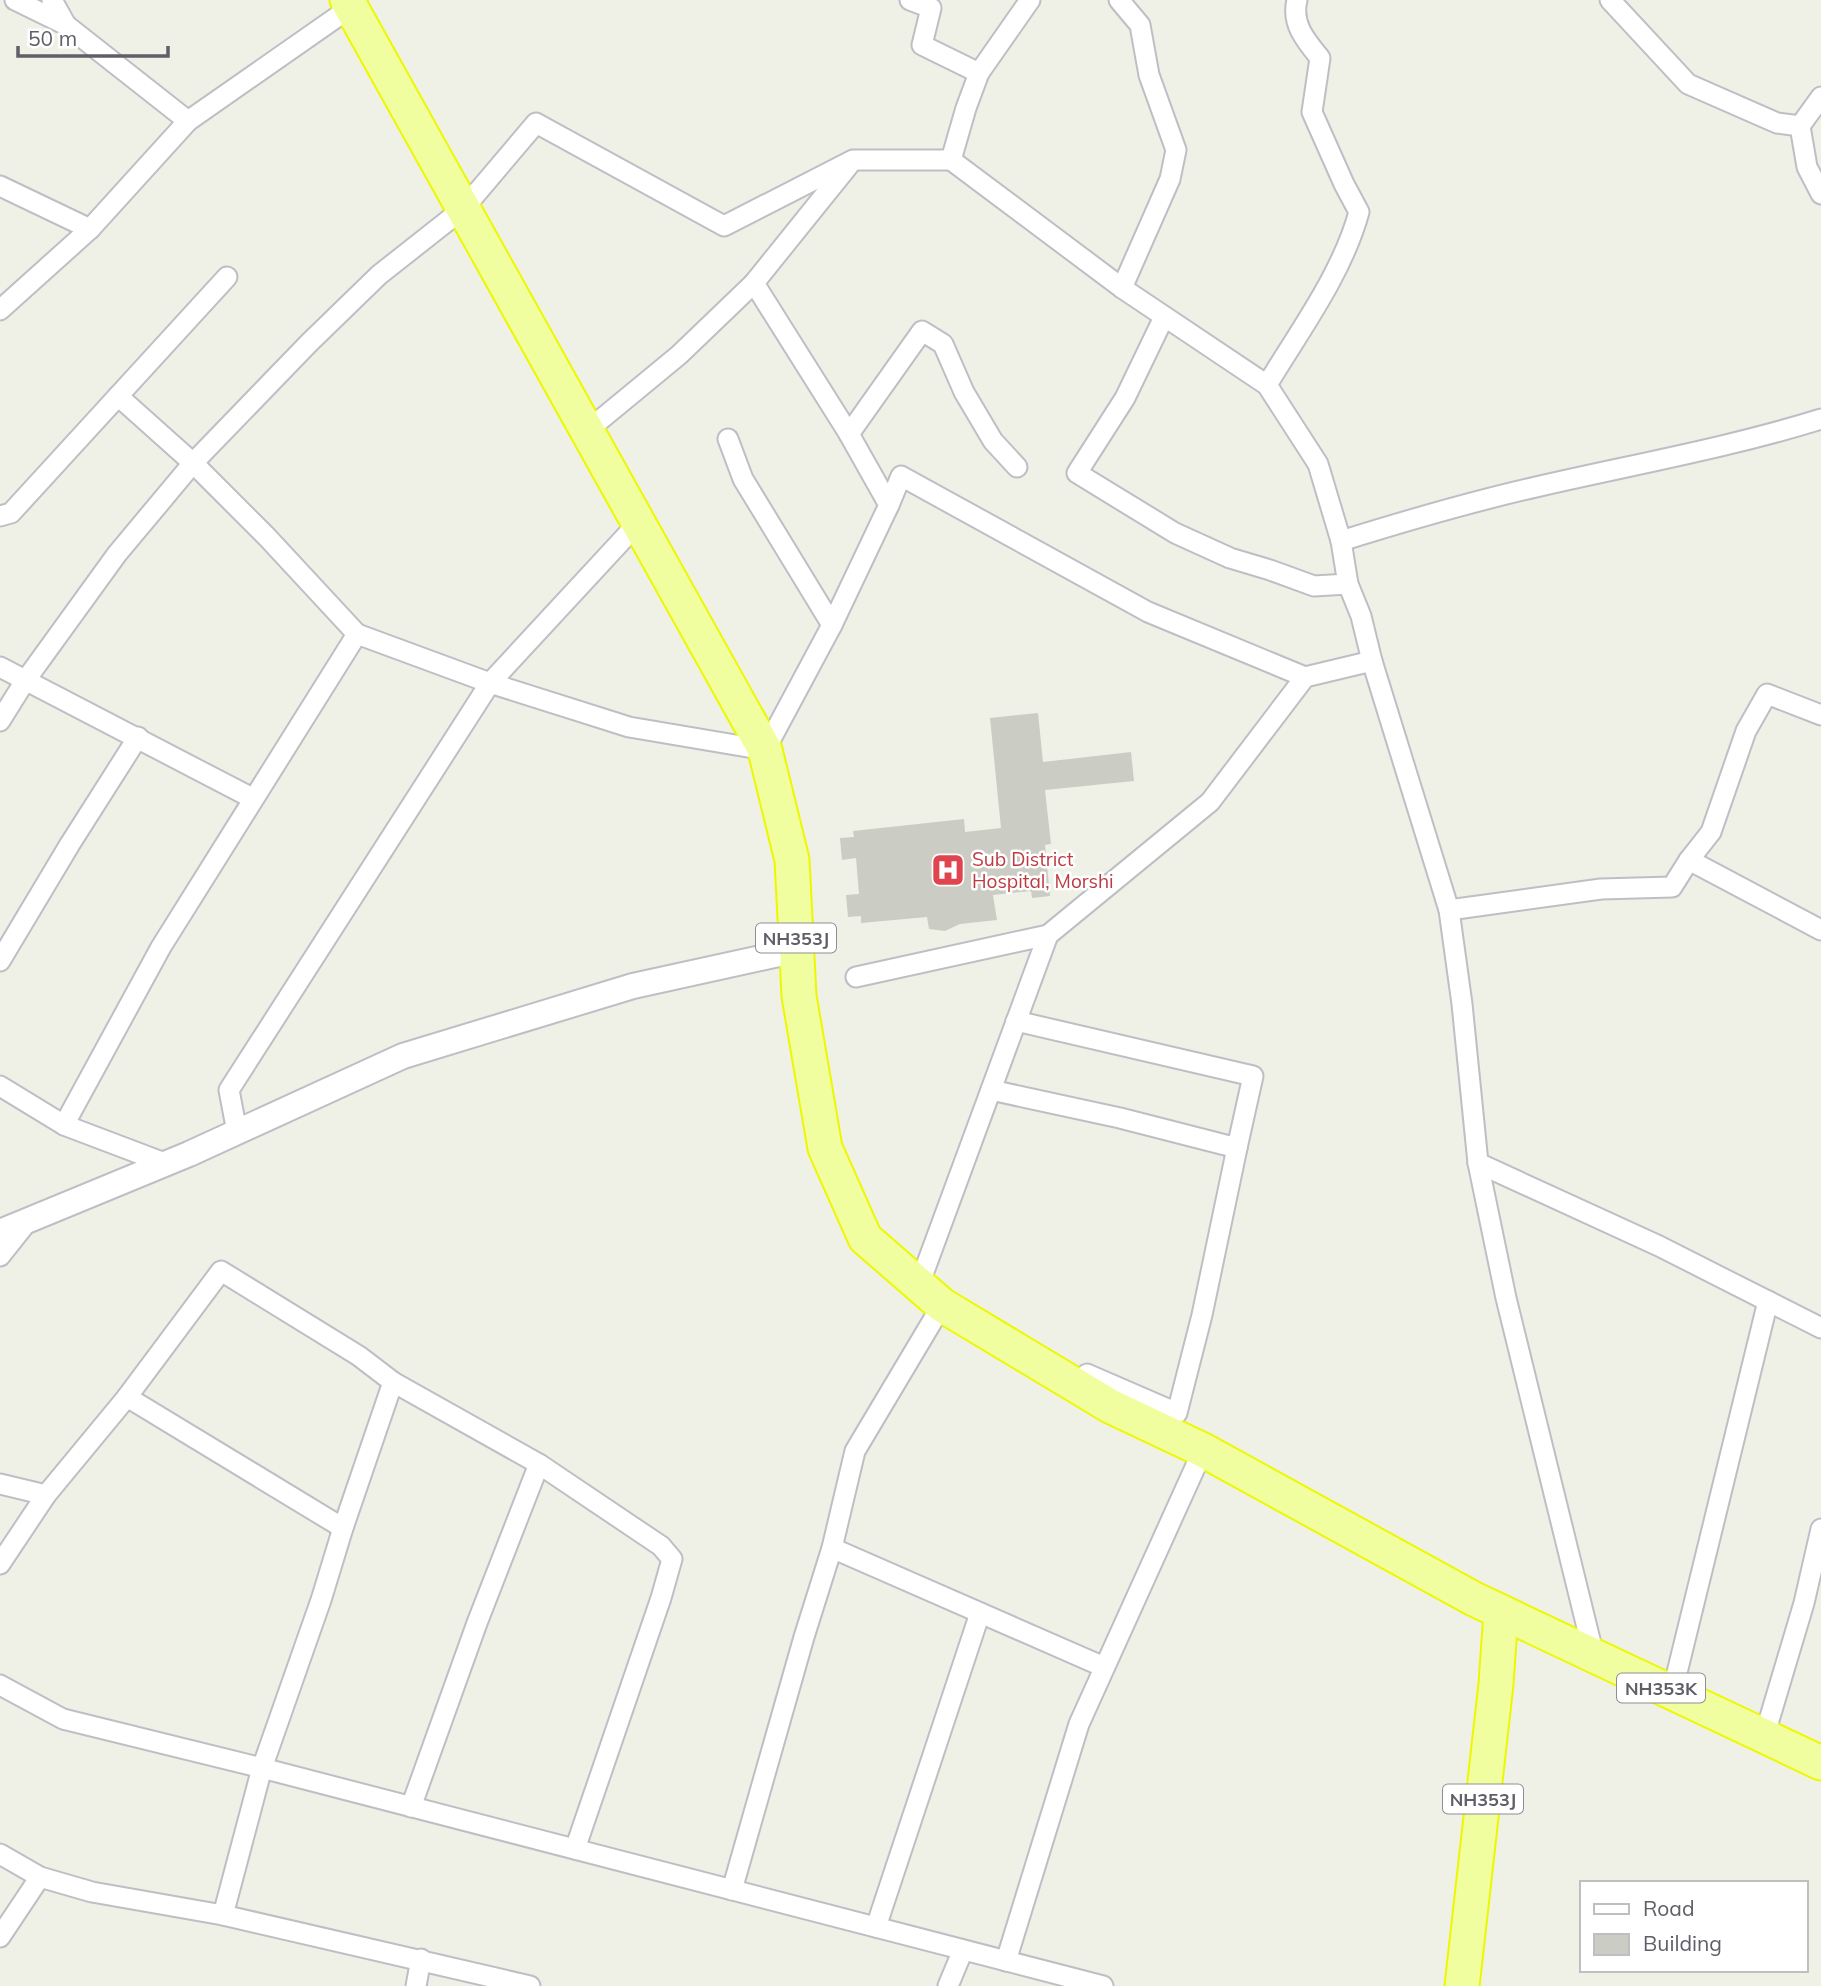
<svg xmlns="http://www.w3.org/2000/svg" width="1821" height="1986" viewBox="0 0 1821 1986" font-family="Mulish,sans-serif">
	<rect width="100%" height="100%" fill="#eff1e7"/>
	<polygon fill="#cbccc3" points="1038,713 1043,762 1131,752 1134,781 1045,790 1051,844 1045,845 1050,896 1032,898 1031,891 993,895 997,920 960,924 945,931 929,929 927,917 861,923 861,916 848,917 846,895 859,894 856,858 842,860 840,838 854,837 853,831 964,819 965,832 1001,828 990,718"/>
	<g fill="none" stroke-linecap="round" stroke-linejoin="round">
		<defs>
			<g id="minor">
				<polyline points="15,0 66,25"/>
				<polyline points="52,0 66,25 188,121 357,3"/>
				<polyline points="910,0 931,8 922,45 979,73"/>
				<polyline points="1030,0 979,73 966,108 951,160 1122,288 1267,385 1318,464 1341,541 1348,584 1361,616 1372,661 1449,910 1462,1004 1478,1163 1506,1298 1594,1656"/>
				<polyline points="1119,0 1140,25 1149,75 1176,150 1170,179 1122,288"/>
				<polyline points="1610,0 1688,84 1777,123 1800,126 1821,97"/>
				<polyline points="1800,126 1807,167 1821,194"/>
				<polyline points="0,186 90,229"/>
				<polyline points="0,310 90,229 188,121"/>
				<polyline points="1164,317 1125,398 1077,473 1175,533 1230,558 1270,570 1314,586 1348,584"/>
				<path d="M1267,385C1300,330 1342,274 1359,212L1344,184L1312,112L1320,58C1306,41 1291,24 1297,0"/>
				<polyline points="118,396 193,463 267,537 357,634"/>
				<polyline points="588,430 679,355 754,283 849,165"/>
				<polyline points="849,434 922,331 943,344 964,392 993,441 1017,467"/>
				<polyline points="728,439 743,479 832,625 889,505 849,434 754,283"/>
				<polyline points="889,505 901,476 1148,612 1305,677"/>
				<polyline points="0,516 11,513 227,277"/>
				<path d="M1341,541C1405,521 1470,502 1536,487C1631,465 1728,448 1821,419"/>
				<polyline points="0,667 252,798"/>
				<polyline points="0,721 25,681 117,554 193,463 309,343 379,275 464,208 536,123 724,226 853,160 951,160"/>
				<polyline points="1689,860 1821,930"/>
				<polyline points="1449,910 1601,889 1672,887 1689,860 1711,832 1746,731 1767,694 1821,715"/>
				<polyline points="0,961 70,844 138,737"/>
				<polyline points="856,977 1048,935 1210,802 1305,677 1372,661"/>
				<polyline points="0,1086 64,1125 167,1164"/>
				<polyline points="991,1090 1120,1118 1237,1148 1253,1076 1016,1021"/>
				<polyline points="64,1125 161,947 357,634 490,683 629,727 765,750 832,625"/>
				<polyline points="237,1132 229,1090 490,683 639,522"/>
				<polyline points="1478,1163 1659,1246 1821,1328"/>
				<polyline points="0,1256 27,1222"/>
				<polyline points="919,1285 1048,935"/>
				<polyline points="393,1382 343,1528 321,1600 262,1768 223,1915 530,1986"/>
				<polyline points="1078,1386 1087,1374 1177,1413 1202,1315 1237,1148"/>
				<polyline points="127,1397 343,1528"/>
				<polyline points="0,1484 46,1495 127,1397 221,1271 359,1356 393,1382 539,1464 661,1546 672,1559 661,1598 575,1849"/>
				<polyline points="832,1548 1104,1667"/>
				<polyline points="0,1564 46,1495"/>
				<polyline points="0,1685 63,1719 262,1768 1103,1986"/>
				<polyline points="1672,1693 1768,1301"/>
				<polyline points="1764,1737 1804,1603 1821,1529"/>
				<polyline points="411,1807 477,1623 539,1464"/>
				<polyline points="0,1854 40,1877 92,1892 223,1915"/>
				<polyline points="732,1890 804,1637 832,1548 855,1451 942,1305"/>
				<polyline points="876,1927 980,1613"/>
				<polyline points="0,1937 40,1877"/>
				<polyline points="1006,1961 1079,1724 1203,1450"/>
				<polyline points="416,1986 421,1959"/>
				<polyline points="948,1986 963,1950"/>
			</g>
			<polyline id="tertiary" points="0,1232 189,1154 403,1056 633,986 797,950"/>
			<g id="trunk">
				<polyline points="347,0 765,750 792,860 799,996 825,1148 865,1238 942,1305 1110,1406 1203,1450 1474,1599 1821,1763"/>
				<polyline points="1462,1986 1496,1684 1501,1612"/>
			</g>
		</defs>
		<use href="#minor" stroke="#bebec5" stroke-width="23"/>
		<use href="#tertiary" stroke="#bebec5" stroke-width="28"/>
		<use href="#trunk" stroke="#edf800" stroke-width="37"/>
		<use href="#minor" stroke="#fff" stroke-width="19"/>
		<use href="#tertiary" stroke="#fff" stroke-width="24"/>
		<use href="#trunk" stroke="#f1fea0" stroke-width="33"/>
	</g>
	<defs>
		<symbol id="hospital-square" viewBox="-11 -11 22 22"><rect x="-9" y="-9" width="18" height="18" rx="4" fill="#e0444e" stroke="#fff"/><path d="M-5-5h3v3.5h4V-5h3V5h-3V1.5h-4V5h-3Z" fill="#fff"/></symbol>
	</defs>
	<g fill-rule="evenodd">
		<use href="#hospital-square" x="929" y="851" width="38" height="38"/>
	</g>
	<g text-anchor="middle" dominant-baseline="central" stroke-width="5" stroke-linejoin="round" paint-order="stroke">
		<g fill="#fff" stroke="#8e8f95" stroke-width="2">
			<rect x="756" y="923.5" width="80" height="29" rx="5"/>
			<rect x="1617" y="1673.5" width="88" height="29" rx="5"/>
			<rect x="1443" y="1784.5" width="80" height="29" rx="5"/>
		</g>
		<g font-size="18" font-weight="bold" fill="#5e5f67">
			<text x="796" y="938">NH353J</text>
			<text x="1661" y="1688">NH353K</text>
			<text x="1483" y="1799">NH353J</text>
		</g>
		<g font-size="19" fill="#be3a42" stroke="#fff" text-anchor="start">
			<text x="972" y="859">Sub District<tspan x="972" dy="22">Hospital, Morshi</tspan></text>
		</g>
	</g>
	<rect x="1580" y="1881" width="228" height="91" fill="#ffffff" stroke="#bfbfc2" stroke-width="2"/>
	<rect x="1594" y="1904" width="35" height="10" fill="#ffffff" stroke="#bfbfc2" stroke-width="2"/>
	<text x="1643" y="1916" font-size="21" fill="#5e5f67">Road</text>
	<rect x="1594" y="1934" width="35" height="21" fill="#cbccc3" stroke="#bfbfc2" stroke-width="2"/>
	<text x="1643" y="1951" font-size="21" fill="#5e5f67">Building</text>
	<path d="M18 46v10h150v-10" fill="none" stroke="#5e5f67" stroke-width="3.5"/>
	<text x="28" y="46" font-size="21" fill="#5e5f67" stroke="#ffffff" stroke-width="5" paint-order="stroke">50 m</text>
</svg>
